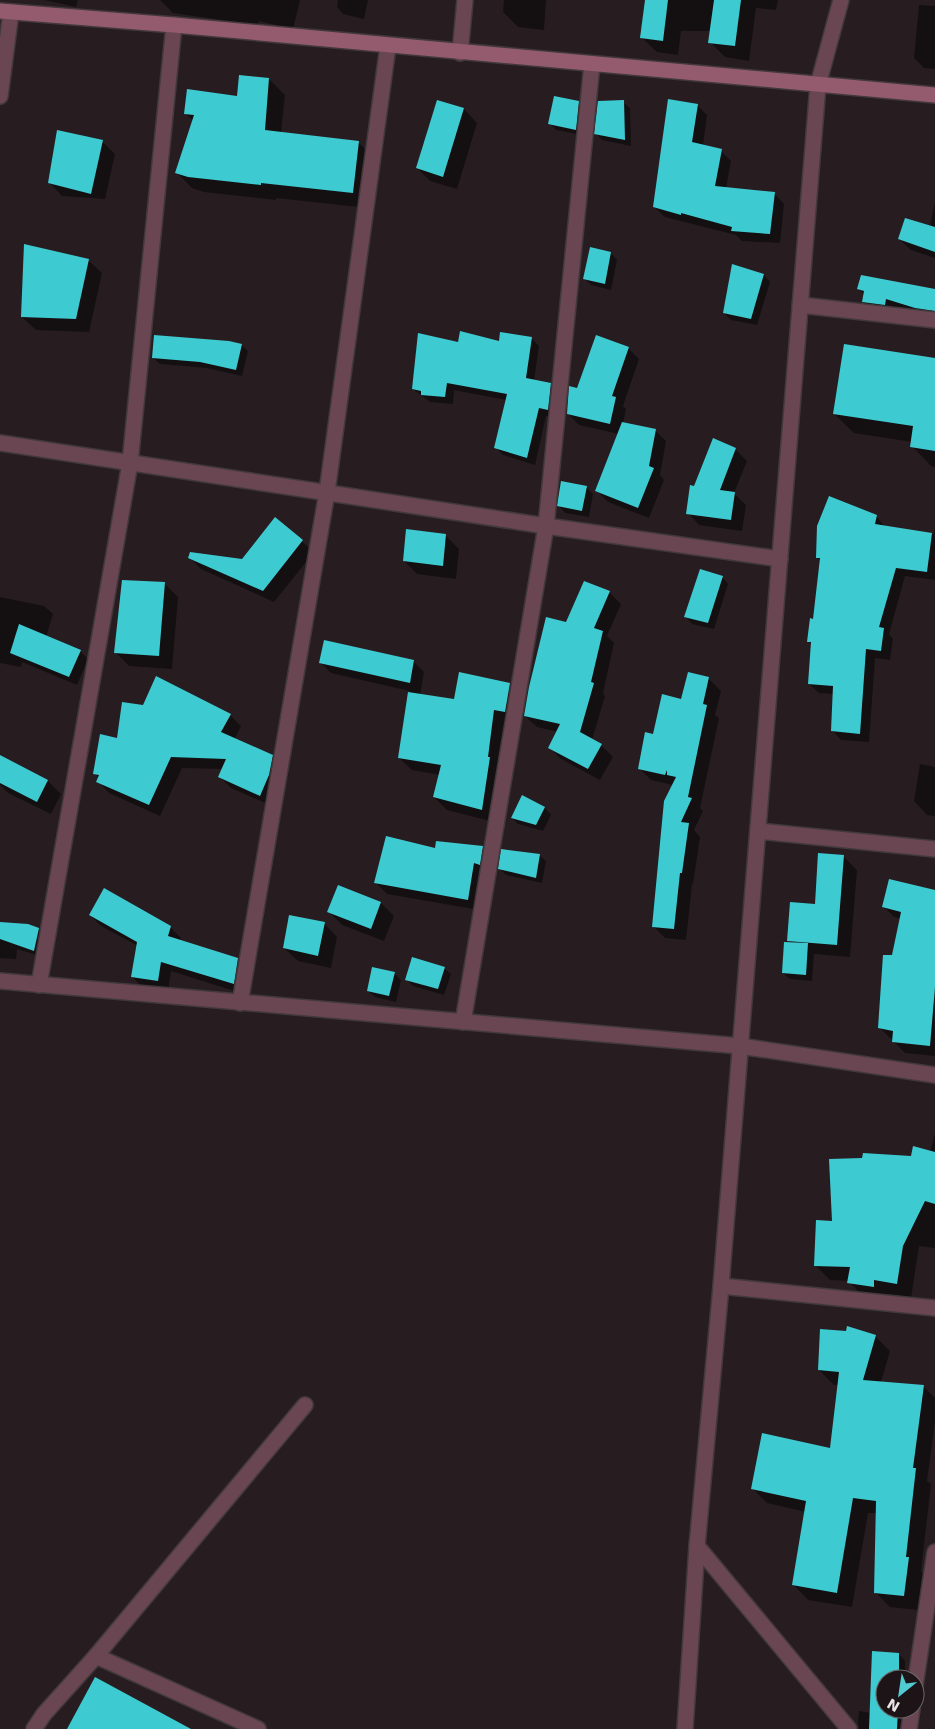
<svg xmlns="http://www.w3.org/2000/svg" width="935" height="1729" viewBox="0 0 935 1729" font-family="'DejaVu Sans',sans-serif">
	<rect width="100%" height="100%" fill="#271d20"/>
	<g fill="#0007">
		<polygon points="44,0 78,0 76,7"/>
		<polygon points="160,0 300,0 293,29 259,21 258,25 173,13"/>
		<polygon points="338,0 368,0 364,19 343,14 337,7"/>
		<polygon points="504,0 546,0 544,30 518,27 503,12"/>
		<polygon points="647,0 778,0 776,10 756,8 749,61 725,57 710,42 711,31 681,31 678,55 657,52 641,37"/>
		<polygon points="919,5 935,6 935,69 924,68 914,58"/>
		<polygon points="269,79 285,95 281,133 358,142 374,158 368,208 276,198 276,200 204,192 192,188 176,172 193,121 185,113 238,97"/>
		<polygon points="438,101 464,109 477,123 457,189 430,181 417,168"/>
		<polygon points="578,102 585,109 582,135 556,130 550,123"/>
		<polygon points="623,102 630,108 631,146 602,140 596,133"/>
		<polygon points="697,105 707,115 703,146 721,151 731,161 726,188 774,193 784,204 780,243 742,241 736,235 665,217 654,207"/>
		<polygon points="58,131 102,141 115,154 105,199 62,196 50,183"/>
		<polygon points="935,201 935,258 911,250 899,239 930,227"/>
		<polygon points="591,249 611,253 617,260 611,290 591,285 585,279"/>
		<polygon points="88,260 102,273 89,332 36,330 22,317"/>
		<polygon points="733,266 764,275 770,282 757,325 731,320 724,313"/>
		<polygon points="859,289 935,290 935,321 875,314 863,302 864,295"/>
		<polygon points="531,338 539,346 534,381 550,384 558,392 556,418 546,416 535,465 503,455 495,447 506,400 454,390 453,404 430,402 413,389 459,343 500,342"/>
		<polygon points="241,345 248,351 242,376 207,368 160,364 153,358"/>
		<polygon points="628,348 639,359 623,406 626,409 623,424 655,430 666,441 660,475 664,480 649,518 608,502 597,491 619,434 579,425 568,414 577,389"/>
		<polygon points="935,360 935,467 931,466 912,446 912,442 854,433 834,414"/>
		<polygon points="735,449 747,461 734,493 746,505 742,531 699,525 688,513 695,487"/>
		<polygon points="586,487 593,494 589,517 565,513 559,506"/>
		<polygon points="876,516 885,527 934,534 935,526 935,580 905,576 889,634 893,639 890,660 875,658 869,742 841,740 832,730 834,694 819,693 809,684 812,645 808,641 814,620 821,561 817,557"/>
		<polygon points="275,519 314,552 274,602 201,569 190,558 242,560"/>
		<polygon points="445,535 459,549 456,579 417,574 404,561"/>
		<polygon points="722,577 728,584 714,629 692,624 686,617"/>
		<polygon points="165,584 178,597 172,669 129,666 115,652"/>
		<polygon points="609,592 621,604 607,636 614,643 603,693 605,696 592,740 601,745 613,757 600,780 561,759 550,748 558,732 537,727 525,716 567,623"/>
		<polygon points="0,597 44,606 53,614 46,637 80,651 88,659 77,685 22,662 21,667 0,663"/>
		<polygon points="413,661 424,672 420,695 455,700 510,684 522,697 494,822 447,810 434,797 440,775 412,770 399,758 410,691 331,673 320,662"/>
		<polygon points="709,679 721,691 715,715 719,718 700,808 703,811 694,830 700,837 693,884 692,884 686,940 665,938 653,926 673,785 651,780 639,768 654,736 682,700"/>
		<polygon points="230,715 241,726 234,740 272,756 283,768 272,806 231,788 219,776 223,769 182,768 160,816 109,793 98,781 99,778 95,774 118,739"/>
		<polygon points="5,759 48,781 61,794 51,814 8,793 0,785 0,769"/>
		<polygon points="920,764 935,767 935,816 927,815 914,801"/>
		<polygon points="522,797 545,808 551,815 543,831 518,824 512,818"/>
		<polygon points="482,848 494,859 479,910 387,894 375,882 436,849"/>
		<polygon points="539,855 546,861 542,883 506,875 499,868"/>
		<polygon points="843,856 857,870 850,957 814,954 812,981 790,979 783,973 792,944 789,940 816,905"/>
		<polygon points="338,887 381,903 394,916 384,941 342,925 329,912"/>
		<polygon points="935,894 935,963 901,919 894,917 883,906"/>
		<polygon points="90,915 170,927 181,938 180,941 237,959 248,970 244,994 171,971 168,991 143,987 132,977 138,946 101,926"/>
		<polygon points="324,923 337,937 331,968 298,961 284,948"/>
		<polygon points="0,924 28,926 39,929 45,936 40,956 17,949 16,959 0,958"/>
		<polygon points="444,968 451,974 444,995 413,986 406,979"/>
		<polygon points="394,973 401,980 396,1002 375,997 368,991"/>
		<polygon points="934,987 935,1056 905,1053 894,1042 894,1039 891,1039 879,1027"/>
		<polygon points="935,1133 935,1248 919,1246 911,1298 889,1294 888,1301 863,1297 849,1281 830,1280 815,1265 834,1222 912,1158 930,1152"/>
		<polygon points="875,1336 890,1351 881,1382 923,1386 935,1398 935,1422 927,1481 931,1484 921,1571 923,1573 918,1610 890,1607 875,1592 877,1513 868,1513 852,1607 808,1600 794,1585 806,1512 767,1503 752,1488 831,1449 839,1385 834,1385 819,1370"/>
		<polygon points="873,1653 899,1654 905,1661 905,1679 885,1679 885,1709 903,1709 902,1729 859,1729 858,1723 859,1711 871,1713"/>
	</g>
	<g fill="#3ecad1">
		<polygon points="645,0 668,0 663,41 640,38"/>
		<polygon points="714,0 741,0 735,46 708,43"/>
		<polygon points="239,75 269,78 265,130 359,141 353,193 261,183 261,185 188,177 175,173 194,115 184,114 187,89 237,96"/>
		<polygon points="554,96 579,101 576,130 548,124"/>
		<polygon points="668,99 698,104 692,142 722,149 715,186 775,192 770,234 731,231 732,227 681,213 681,215 653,207"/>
		<polygon points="437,100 464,108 443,177 416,168"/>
		<polygon points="624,100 625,140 594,134 598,101"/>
		<polygon points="57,130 103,140 91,194 48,183"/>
		<polygon points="905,218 935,227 935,252 898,239"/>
		<polygon points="24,244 89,259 76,319 21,317"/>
		<polygon points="590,247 611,252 605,284 583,279"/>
		<polygon points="732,264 764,274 751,319 723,313"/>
		<polygon points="861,275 935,289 935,311 915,308 886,299 885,305 862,302 864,291 857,289"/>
		<polygon points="460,331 499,341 500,332 532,337 526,378 551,383 548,410 539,408 527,458 494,448 507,394 447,383 445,397 421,395 421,391 412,389 418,333 458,342"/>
		<polygon points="154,335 229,341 242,344 236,370 200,362 152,358"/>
		<polygon points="596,335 629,347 612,396 616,397 610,424 567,414 569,386 577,388"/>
		<polygon points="844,344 935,358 935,451 910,447 913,426 833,414"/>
		<polygon points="622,422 656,429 649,466 654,468 638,508 595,491"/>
		<polygon points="713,438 736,448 720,490 735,492 731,520 686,514 690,485 694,486"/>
		<polygon points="561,481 587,486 582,511 557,506"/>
		<polygon points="829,496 877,515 875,524 932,533 927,572 896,568 879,627 884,628 881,651 866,649 860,734 831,731 833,686 808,684 811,642 807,642 810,618 813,619 820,558 816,558 817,526"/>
		<polygon points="275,517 303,540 263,591 188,558 190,552 242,559"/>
		<polygon points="406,529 446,534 443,566 403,561"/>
		<polygon points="700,569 723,576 708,623 684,617"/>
		<polygon points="122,580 165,582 159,656 114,653"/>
		<polygon points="584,581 610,591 594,628 603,631 591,682 594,683 580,732 602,744 588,769 548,748 560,724 524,716 529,687 546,617 566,622"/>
		<polygon points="19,624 81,650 69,677 10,653"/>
		<polygon points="324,640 414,660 410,683 319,663"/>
		<polygon points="459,672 510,683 505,712 494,710 488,757 490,757 482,810 433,797 441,765 398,758 408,692 454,699"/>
		<polygon points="688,672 709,677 703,704 707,705 688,797 692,798 681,822 689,823 682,873 680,873 674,929 652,927 664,801 676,777 667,775 667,770 665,775 638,769 645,732 653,734 662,694 681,699"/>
		<polygon points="156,676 231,714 221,732 273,755 269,775 260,796 218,777 226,759 171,757 149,805 96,782 99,775 93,774 100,734 117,738 122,702 143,705"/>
		<polygon points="0,755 48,780 37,802 0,783"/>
		<polygon points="522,795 545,807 536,825 511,818"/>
		<polygon points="386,836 435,848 436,841 483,846 480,865 474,863 468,900 374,883"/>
		<polygon points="501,849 540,854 536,878 498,869"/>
		<polygon points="818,853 844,855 837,945 787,941 790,902 815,904"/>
		<polygon points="889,879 935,890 935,987 930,1046 892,1042 893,1031 878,1028 883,955 892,955 901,912 882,907"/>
		<polygon points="338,885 381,902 371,929 327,912"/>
		<polygon points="104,888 171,926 168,936 238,958 234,984 161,962 158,981 131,977 137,942 89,915"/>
		<polygon points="289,915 325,922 318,956 283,948"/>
		<polygon points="0,922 28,924 39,928 34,951 0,939"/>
		<polygon points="784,942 808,943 806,975 782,973"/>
		<polygon points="412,957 445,967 438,989 405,980"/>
		<polygon points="372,967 395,972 389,996 367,991"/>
		<polygon points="913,1146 935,1152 935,1204 925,1201 903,1246 897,1284 874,1280 874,1287 847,1283 850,1267 814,1266 816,1220 832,1221 829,1159 862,1158 863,1153 911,1156"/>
		<polygon points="847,1326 876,1335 863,1380 924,1385 913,1468 916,1468 906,1557 909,1557 904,1596 874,1593 876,1501 853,1498 837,1593 792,1585 806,1501 751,1489 762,1433 830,1448 839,1372 818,1370 820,1329 846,1331"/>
		<polygon points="872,1651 899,1653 899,1679 885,1679 885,1709 898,1709 897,1729 869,1729"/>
		<polygon points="95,1677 191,1729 67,1729"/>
	</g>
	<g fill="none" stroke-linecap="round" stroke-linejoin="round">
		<defs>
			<g id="lane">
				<polyline points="96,1656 258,1729"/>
				<polyline points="34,1729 44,1714 96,1656 305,1405"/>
			</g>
			<g id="street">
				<polyline points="460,53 465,0"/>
				<polyline points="0,96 11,12"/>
				<polyline points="800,305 935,320"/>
				<polyline points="0,443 546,526 780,559"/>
				<polyline points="758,831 935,849"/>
				<polyline points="0,981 740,1046 935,1075"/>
				<polyline points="39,985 130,463 174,25"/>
				<polyline points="240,1003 327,492 388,46"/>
				<polyline points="463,1022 546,526 592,64"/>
				<polyline points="721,1286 935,1308"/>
				<polyline points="697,1546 849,1729"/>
				<polyline points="915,1686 935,1552"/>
				<polyline points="685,1729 697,1546 721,1286 818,85 841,0"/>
				<polyline points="909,1729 912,1709"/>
			</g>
			<polyline id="secondary" points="0,11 174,25 935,95"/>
		</defs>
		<use href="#lane" stroke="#42393c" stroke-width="18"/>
		<use href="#street" stroke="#42393c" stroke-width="18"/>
		<use href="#secondary" stroke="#42393c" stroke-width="18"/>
		<use href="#lane" stroke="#6a4652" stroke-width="15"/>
		<use href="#street" stroke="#6a4652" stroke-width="15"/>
		<use href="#secondary" stroke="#945b6e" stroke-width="15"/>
	</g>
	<g transform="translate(900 1694) rotate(210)"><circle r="24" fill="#1d1417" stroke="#6f676a"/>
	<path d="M0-4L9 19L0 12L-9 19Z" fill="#51ccd3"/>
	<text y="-8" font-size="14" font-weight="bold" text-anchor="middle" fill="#ebe4e6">N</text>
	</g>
</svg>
